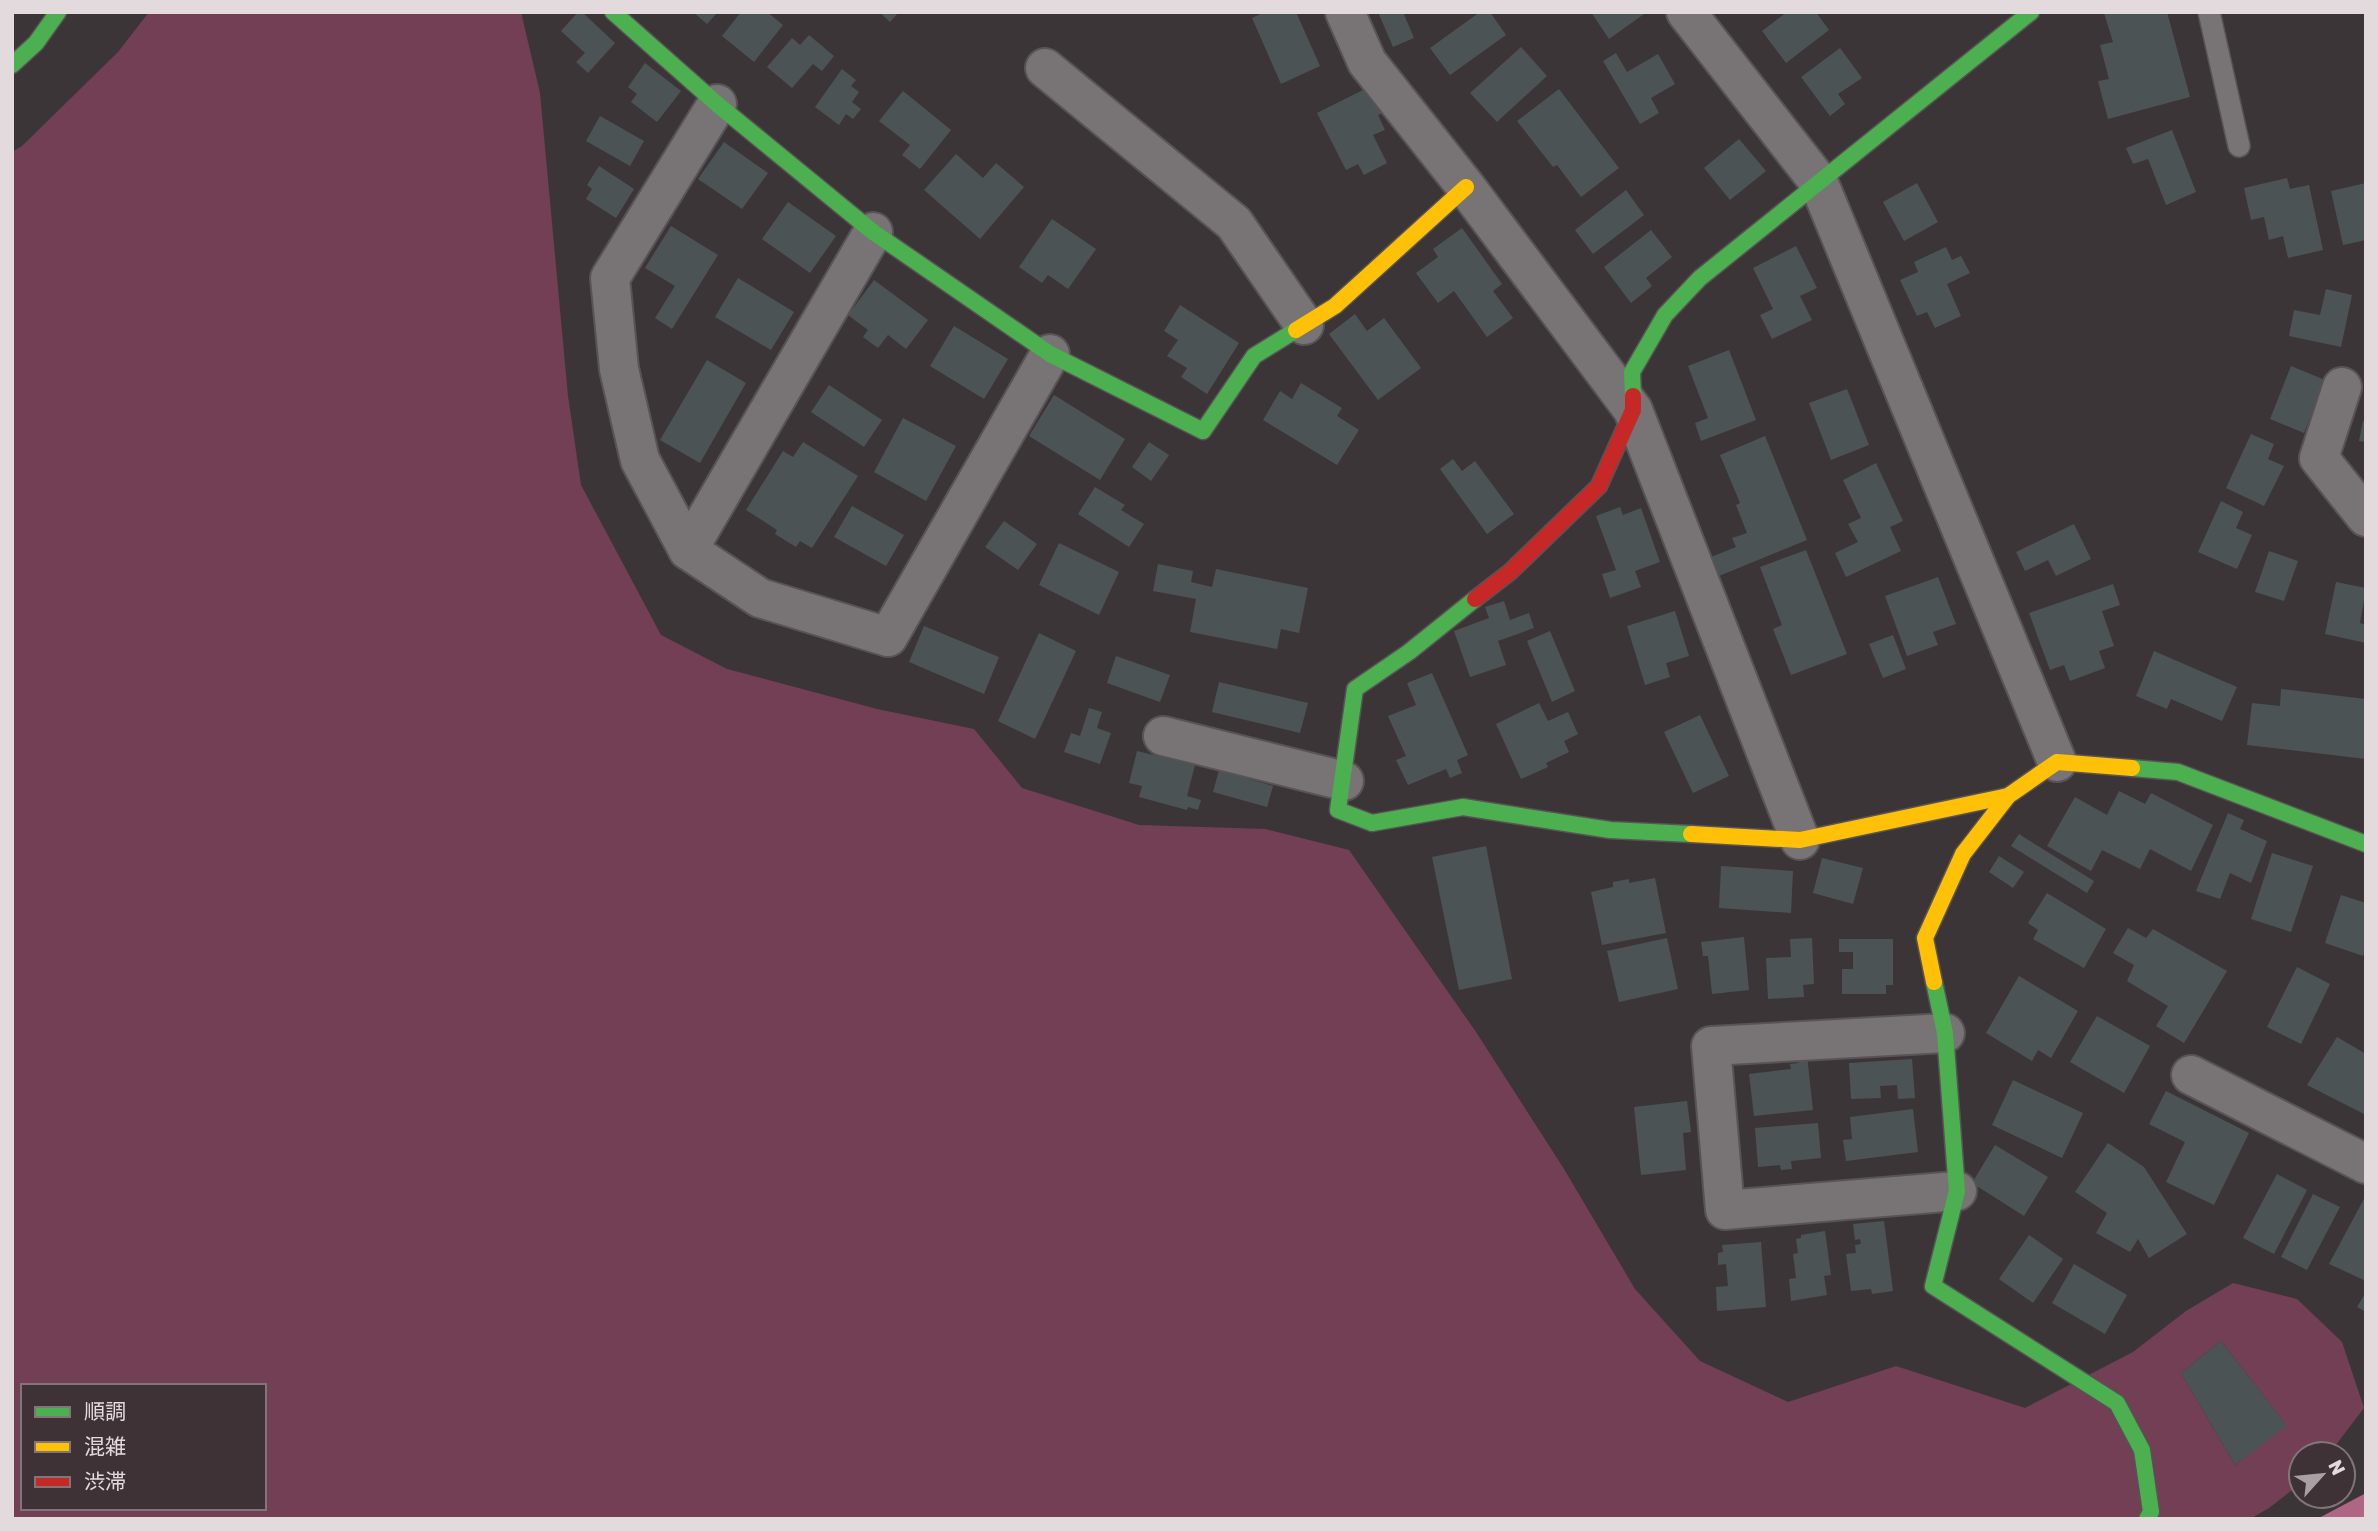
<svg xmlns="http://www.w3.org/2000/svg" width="2378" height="1531" viewBox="0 0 2378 1531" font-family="Rubik,'Noto Sans JP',sans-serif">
	<rect width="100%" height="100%" fill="#3c3538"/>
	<path fill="#723f55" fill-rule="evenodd" d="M149,12H521L540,93L568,396L581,485L661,635L727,669L877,709L974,729L1022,788L1139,825L1265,829L1349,850L1476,1032L1564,1169L1635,1289L1700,1361L1788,1402L1896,1366L2025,1408L2133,1352L2186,1311L2233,1283L2297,1299L2342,1342L2364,1408L2329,1454H2301V1483L2269,1508L2250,1519H12V152L22,146L118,52ZM2221,1341L2286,1425L2235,1465L2181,1373ZM23,1386H264V1508H23Z"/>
	<polygon fill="#af6584" points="2366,1493 2366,1519 2317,1519"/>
	<g fill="#4c5354">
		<polygon points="578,12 582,12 615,43 588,73 576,62 585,53 561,31"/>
		<polygon points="693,12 718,12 707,24"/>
		<polygon points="741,12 767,12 783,25 754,62 722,36"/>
		<polygon points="879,12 899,12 890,22"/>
		<polygon points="1265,12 1296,12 1320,66 1281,84 1252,18"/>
		<polygon points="1378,12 1403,12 1414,38 1393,47"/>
		<polygon points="1480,12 1490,12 1506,35 1450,75 1430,48"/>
		<polygon points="1591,12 1643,12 1644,14 1609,39"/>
		<polygon points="1787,12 1816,12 1829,30 1786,63 1762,31"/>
		<polygon points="2108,12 2167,12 2190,97 2108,119 2098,81 2109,79 2100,45 2113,42 2104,13"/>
		<polygon points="809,35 834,56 822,71 813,64 792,88 767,67 792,38 800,45"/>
		<polygon points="1521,47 1547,76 1497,122 1470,93"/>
		<polygon points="1840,48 1862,78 1838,94 1845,104 1830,116 1801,77"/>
		<polygon points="1616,53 1627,72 1658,54 1675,84 1651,98 1659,113 1640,124 1603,61"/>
		<polygon points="645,63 681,91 657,122 631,102 637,94 628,87"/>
		<polygon points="842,69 856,80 851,86 859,92 852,102 861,109 853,119 846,114 839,125 815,107"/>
		<polygon points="1369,87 1383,113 1378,115 1385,130 1373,135 1387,163 1364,175 1358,164 1346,170 1317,113"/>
		<polygon points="1559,89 1619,168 1581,197 1557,165 1553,167 1517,121"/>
		<polygon points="903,91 951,130 920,169 902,155 910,145 879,121"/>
		<polygon points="600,116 644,141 630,166 586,141"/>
		<polygon points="2172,130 2196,192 2166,205 2148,159 2133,164 2126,148"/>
		<polygon points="1739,139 1766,171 1730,200 1704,168"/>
		<polygon points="724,142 768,173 742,209 698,179"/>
		<polygon points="956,154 983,178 996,163 1024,187 980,239 924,190"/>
		<polygon points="599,166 634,189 616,218 586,199 592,189 587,185"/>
		<polygon points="2287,178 2290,189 2309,185 2323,250 2288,258 2283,236 2269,240 2264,217 2251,220 2244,188"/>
		<polygon points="1917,183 1938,222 1904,241 1883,202"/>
		<polygon points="2366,183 2366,240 2343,245 2331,191"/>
		<polygon points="1626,190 1644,215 1593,254 1575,230"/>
		<polygon points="788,202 836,236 810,273 762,239"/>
		<polygon points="1052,219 1096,249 1068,289 1048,275 1042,283 1019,267"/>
		<polygon points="671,226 718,255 672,329 655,318 675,286 645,268"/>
		<polygon points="1462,228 1502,284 1493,291 1513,318 1487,337 1454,291 1438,303 1416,273 1438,257 1433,249"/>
		<polygon points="1651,230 1672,257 1646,278 1652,286 1631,303 1604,267"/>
		<polygon points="1796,246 1817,288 1800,296 1812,320 1772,339 1760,315 1773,309 1753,268"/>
		<polygon points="1946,247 1952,260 1961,256 1970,273 1947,284 1961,316 1935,328 1927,312 1917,316 1900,280 1918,272 1914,262"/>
		<polygon points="738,278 794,312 771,350 715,317"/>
		<polygon points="874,280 928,320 906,349 888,335 878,348 863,337 868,330 848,315"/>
		<polygon points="2326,289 2352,295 2341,347 2289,336 2294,310 2320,315"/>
		<polygon points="1180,305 1239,343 1207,394 1181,377 1187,368 1167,356 1178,340 1164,331"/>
		<polygon points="1355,314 1367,331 1384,318 1421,368 1378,400 1329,334"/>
		<polygon points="954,326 1008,359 984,399 930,366"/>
		<polygon points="1729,350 1756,420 1701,441 1695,423 1708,418 1688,366"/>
		<polygon points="707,360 746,383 700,463 660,440"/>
		<polygon points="2291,366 2325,380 2304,433 2270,419"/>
		<polygon points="1301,383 1342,408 1337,416 1359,430 1337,465 1263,420 1280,391 1292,399"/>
		<polygon points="829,385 882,420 864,447 811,412"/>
		<polygon points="1847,389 1869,445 1831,460 1809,403"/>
		<polygon points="1054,395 1125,439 1100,480 1029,436"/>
		<polygon points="903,418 956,446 926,501 874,472"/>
		<polygon points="2363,421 2366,422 2366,442 2359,441"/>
		<polygon points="2251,434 2274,444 2268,459 2284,466 2264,506 2226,488"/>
		<polygon points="1765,436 1807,540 1719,576 1711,557 1736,547 1732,538 1747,533 1736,505 1740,503 1720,455"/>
		<polygon points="803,442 858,476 812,548 800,541 796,547 775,534 777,530 746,510 783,451 793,457"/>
		<polygon points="1149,442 1169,455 1151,481 1132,467"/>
		<polygon points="1453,459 1462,471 1475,461 1514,514 1487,534 1440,469"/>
		<polygon points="1876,463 1903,521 1890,527 1901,551 1846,577 1835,553 1858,542 1848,524 1861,518 1843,480"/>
		<polygon points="1095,487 1125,505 1121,510 1144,524 1129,547 1078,514"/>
		<polygon points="2221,501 2243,512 2236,528 2252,535 2237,569 2198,552"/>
		<polygon points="852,506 904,535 886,566 834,537"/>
		<polygon points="1620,507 1623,515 1641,508 1660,562 1635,571 1641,587 1610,598 1602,574 1616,570 1596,516"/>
		<polygon points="1004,521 1037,544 1018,570 985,547"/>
		<polygon points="2074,524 2091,559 2056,576 2048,560 2025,571 2016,552"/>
		<polygon points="1059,543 1119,572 1099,615 1039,585"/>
		<polygon points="1806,550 1847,654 1791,675 1773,629 1782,625 1760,567"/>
		<polygon points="2269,551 2298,561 2284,601 2255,592"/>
		<polygon points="1158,564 1193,571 1191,582 1212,587 1216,569 1308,588 1299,633 1281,629 1277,649 1190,632 1196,599 1153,591"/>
		<polygon points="1938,577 1956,624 1933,632 1938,645 1907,656 1885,596"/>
		<polygon points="2336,582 2366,588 2360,623 2366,625 2366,643 2325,634"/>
		<polygon points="2113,584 2120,605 2102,611 2114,646 2099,651 2105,668 2070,681 2064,665 2050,670 2029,613"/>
		<polygon points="1504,601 1510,620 1529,613 1534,628 1498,641 1506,665 1470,677 1454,631 1489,618 1485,607"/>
		<polygon points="1675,611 1689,656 1666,663 1670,677 1645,685 1627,626"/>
		<polygon points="924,626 999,657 984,694 909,662"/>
		<polygon points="1550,631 1575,691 1552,702 1527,641"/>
		<polygon points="1039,633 1076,651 1035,739 998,721"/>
		<polygon points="1893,635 1906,669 1883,678 1869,644"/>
		<polygon points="2154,651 2237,687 2222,721 2171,699 2167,709 2136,696"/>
		<polygon points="1116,656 1170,675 1160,702 1107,683"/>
		<polygon points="1432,673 1468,755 1457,760 1462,773 1450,778 1446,769 1408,785 1396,760 1406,756 1388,716 1416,705 1407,683"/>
		<polygon points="1219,682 1308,703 1300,733 1212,712"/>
		<polygon points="2281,689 2366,699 2366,759 2247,745 2252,703 2280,706"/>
		<polygon points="1539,703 1548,721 1568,712 1578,734 1564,741 1569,752 1546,763 1548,767 1521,779 1496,724"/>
		<polygon points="1089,708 1102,712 1097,728 1111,733 1100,764 1064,752 1071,733 1080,736"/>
		<polygon points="1700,715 1729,776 1693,793 1664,732"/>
		<polygon points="1137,751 1195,765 1187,796 1201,800 1198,810 1188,807 1187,810 1139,797 1142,786 1129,783"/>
		<polygon points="1219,770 1273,786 1267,807 1213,792"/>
		<polygon points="2119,791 2145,804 2151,793 2213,825 2191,871 2150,849 2140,869 2102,850 2091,871 2047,846 2075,797 2107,815"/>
		<polygon points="2228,813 2244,820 2240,829 2267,841 2251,883 2230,873 2220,899 2196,891"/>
		<polygon points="2019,834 2094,881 2087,893 2011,846"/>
		<polygon points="1486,846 1512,979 1459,990 1432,857"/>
		<polygon points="2272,853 2313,866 2291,932 2251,919"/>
		<polygon points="1999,856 2024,872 2013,888 1989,872"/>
		<polygon points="1822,858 1863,868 1853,904 1813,893"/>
		<polygon points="1721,866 1793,871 1791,913 1719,908"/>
		<polygon points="1655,878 1666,933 1602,945 1591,892 1613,887 1613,882 1629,879 1629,883"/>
		<polygon points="2047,893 2106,929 2084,968 2033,939 2038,930 2028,923"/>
		<polygon points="2341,895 2366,903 2366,947 2363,956 2325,943"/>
		<polygon points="2128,928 2146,938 2153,929 2227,971 2184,1043 2156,1026 2168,1006 2127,981 2134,965 2113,953"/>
		<polygon points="1744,937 1749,990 1712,994 1708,956 1703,956 1701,942"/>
		<polygon points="1667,938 1678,989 1619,1002 1607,951"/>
		<polygon points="1812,938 1814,984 1803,985 1804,997 1768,999 1766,958 1791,957 1790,939"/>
		<polygon points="1839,939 1893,939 1893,985 1886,985 1886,994 1842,994 1842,969 1853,969 1853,952 1839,952"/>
		<polygon points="2297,967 2330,984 2301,1044 2267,1027"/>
		<polygon points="2019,976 2078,1011 2051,1058 2038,1050 2032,1061 1986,1033"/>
		<polygon points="2097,1016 2150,1046 2124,1093 2070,1062"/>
		<polygon points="2337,1037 2366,1054 2366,1115 2307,1085"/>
		<polygon points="1807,1055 1813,1110 1754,1116 1749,1074 1791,1069 1790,1064 1798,1063 1797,1057"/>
		<polygon points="1912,1059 1915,1098 1898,1099 1897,1085 1880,1086 1881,1098 1851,1099 1849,1063"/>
		<polygon points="2013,1080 2083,1113 2062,1158 1992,1125"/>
		<polygon points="2166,1091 2249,1133 2214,1205 2166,1182 2185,1142 2149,1124"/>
		<polygon points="1687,1101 1691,1132 1683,1133 1686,1170 1641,1175 1634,1107"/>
		<polygon points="1913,1109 1918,1152 1846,1161 1843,1140 1852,1139 1850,1117"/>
		<polygon points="1818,1123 1821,1158 1791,1161 1792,1169 1781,1170 1780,1165 1758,1167 1755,1128"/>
		<polygon points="2108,1143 2144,1167 2187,1234 2149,1258 2138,1239 2130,1252 2096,1233 2107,1213 2075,1192"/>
		<polygon points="1995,1145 2048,1177 2024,1216 1972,1183"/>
		<polygon points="2277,1174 2307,1190 2274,1254 2243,1238"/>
		<polygon points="2313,1194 2340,1207 2307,1270 2281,1257"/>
		<polygon points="2366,1195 2366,1281 2329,1264"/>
		<polygon points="1884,1221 1893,1291 1872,1294 1871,1289 1851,1291 1846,1254 1856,1253 1855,1245 1861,1244 1860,1239 1855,1240 1853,1224"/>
		<polygon points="1825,1231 1831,1275 1824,1276 1827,1295 1791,1301 1789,1279 1796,1278 1793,1254 1798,1253 1796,1239 1801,1238 1801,1235"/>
		<polygon points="2029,1235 2063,1259 2033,1303 1999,1279"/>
		<polygon points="1761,1242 1766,1307 1717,1311 1716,1287 1728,1286 1726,1264 1718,1265 1718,1253 1723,1252 1722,1245"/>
		<polygon points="2074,1264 2127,1295 2105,1334 2052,1303"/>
		<polygon points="2366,1292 2366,1312 2357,1307"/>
		<polygon points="2221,1341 2287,1426 2235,1465 2181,1373"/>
	</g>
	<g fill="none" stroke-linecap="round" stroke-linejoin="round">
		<defs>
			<polyline id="lane" points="2209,12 2239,146"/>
			<g id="street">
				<polyline points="1345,12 1367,62 1466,187 1633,410 1800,840"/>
				<polyline points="1686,12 1818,181 2057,762"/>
				<polyline points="1045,68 1234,223 1304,325"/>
				<polyline points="717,104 610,278 619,369 640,460 688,550 760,598 888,637 1050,354"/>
				<polyline points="2342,387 2319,458 2366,517"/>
				<polyline points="688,550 873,232"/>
				<polyline points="1163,736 1344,781"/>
				<polyline points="1945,1033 1711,1046 1725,1210 1957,1191"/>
				<polyline points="2191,1075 2366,1164"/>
			</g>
			<g id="fast">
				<polyline points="613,12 717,104 873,232 1050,354 1203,431 1254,356 1296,330"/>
				<polyline points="12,65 36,43 58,12"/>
				<polyline points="1633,396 1632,372 1665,315 1700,278 2031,12"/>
				<polyline points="1475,599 1409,652 1355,689 1338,810 1372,823 1463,807 1610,830 1691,834"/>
				<polyline points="2132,768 2178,772 2366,844"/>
				<polyline points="1934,982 1945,1033 1957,1191 1933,1286 2117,1403 2142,1450 2151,1512 2147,1519"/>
			</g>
			<g id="slow">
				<polyline points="1296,330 1335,306 1466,187"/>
				<polyline points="1691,834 1800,840 2008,796"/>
				<polyline points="1934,982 1925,938 1963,854 2008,796 2057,762 2132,768"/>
			</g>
			<polyline id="jam" points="1475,599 1510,572 1599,486 1633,410 1633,396"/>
		</defs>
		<use href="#lane" stroke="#585355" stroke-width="24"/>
		<use href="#street" stroke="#585355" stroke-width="42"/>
		<use href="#fast" stroke="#585355" stroke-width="19"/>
		<use href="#slow" stroke="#585355" stroke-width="19"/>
		<use href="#jam" stroke="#585355" stroke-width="19"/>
		<use href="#lane" stroke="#787374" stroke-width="21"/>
		<use href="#street" stroke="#787374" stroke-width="38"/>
		<use href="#fast" stroke="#4caf50" stroke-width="16"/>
		<use href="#slow" stroke="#ffc107" stroke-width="16"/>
		<use href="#jam" stroke="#c62828" stroke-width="16"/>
	</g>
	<rect width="2378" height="1531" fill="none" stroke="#e2dadc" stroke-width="28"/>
	<rect x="21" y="1384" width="245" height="126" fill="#3f3237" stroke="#807579" stroke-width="2"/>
	<rect x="35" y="1407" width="35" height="10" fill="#4caf50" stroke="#807579" stroke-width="2"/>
	<text x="84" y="1419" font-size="21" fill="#e2dadc">順調</text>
	<rect x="35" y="1442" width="35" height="10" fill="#ffc107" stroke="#807579" stroke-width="2"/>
	<text x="84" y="1454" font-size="21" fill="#e2dadc">混雑</text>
	<rect x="35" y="1477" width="35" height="10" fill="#c62828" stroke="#807579" stroke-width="2"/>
	<text x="84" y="1489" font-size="21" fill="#e2dadc">渋滞</text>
	<g transform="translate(2322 1475) rotate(63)"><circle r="33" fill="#3f3237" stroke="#807579" stroke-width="2"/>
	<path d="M0-5L12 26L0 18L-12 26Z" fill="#a8a0a3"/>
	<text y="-10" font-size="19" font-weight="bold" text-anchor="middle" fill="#e2dadc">N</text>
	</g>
</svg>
